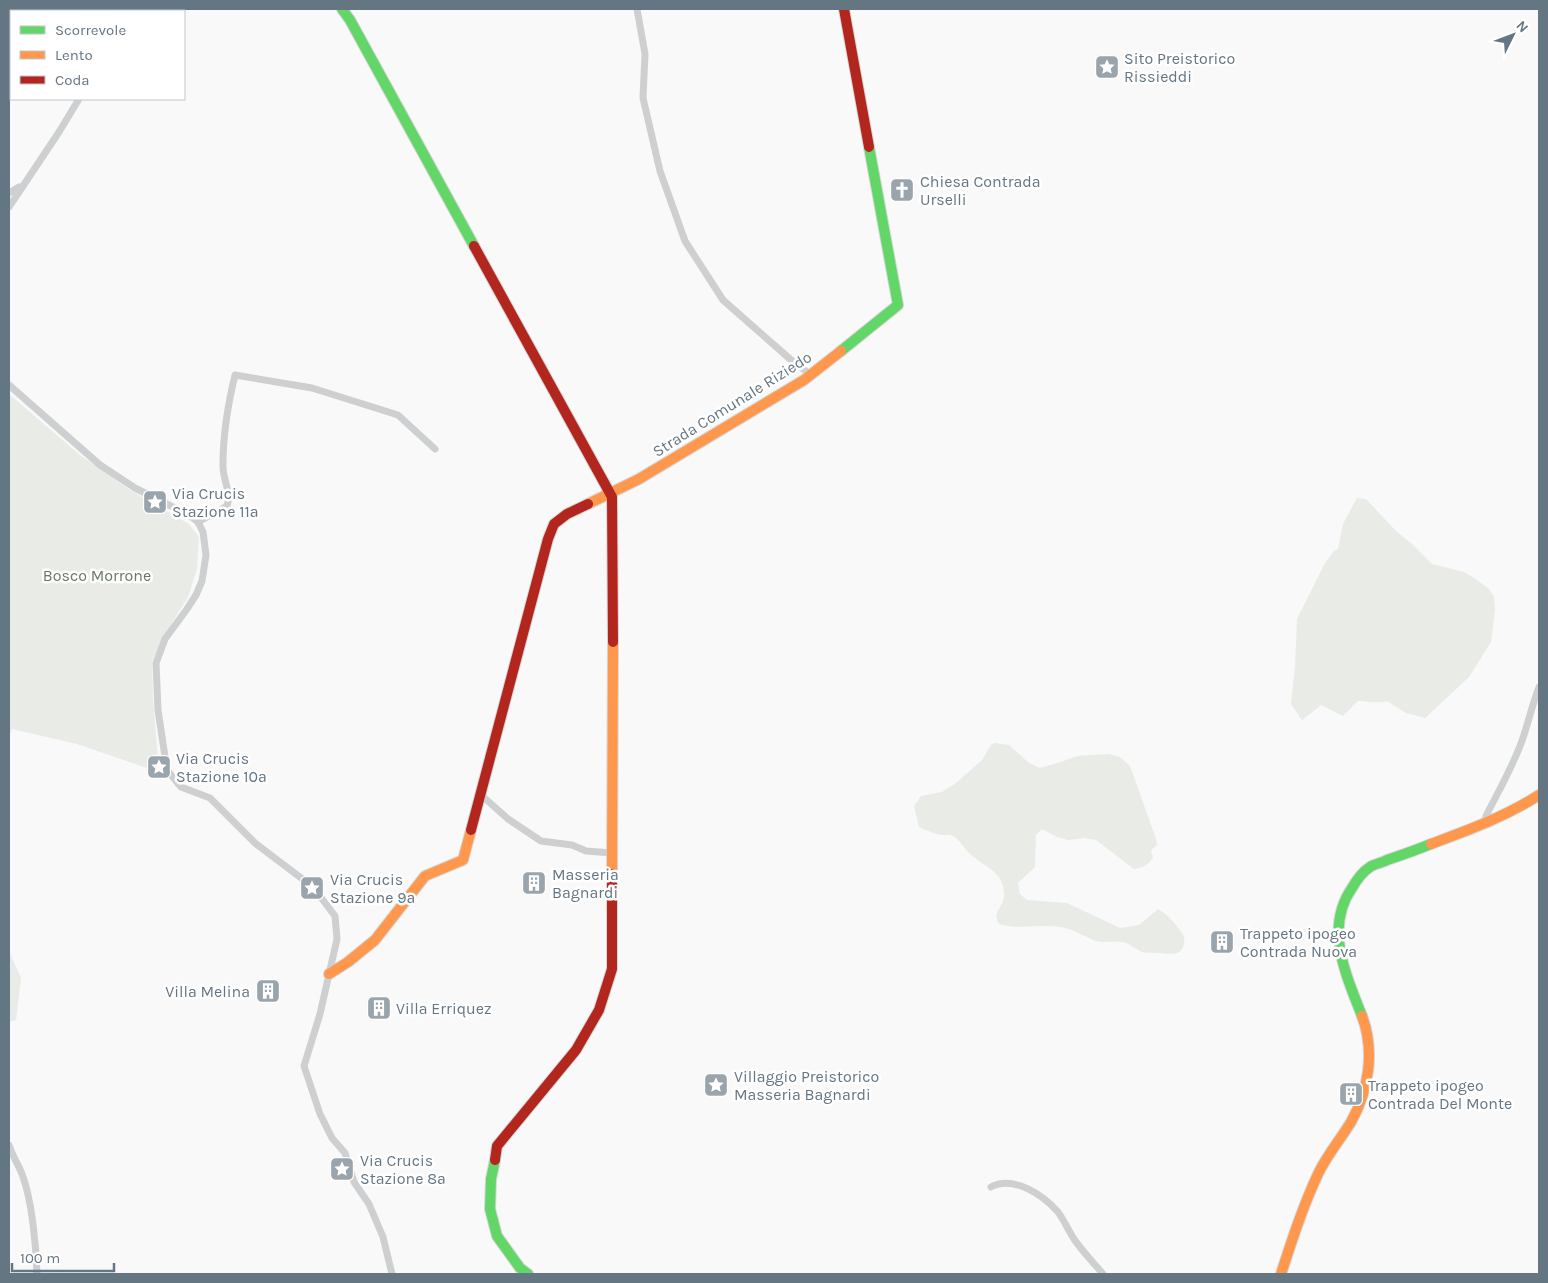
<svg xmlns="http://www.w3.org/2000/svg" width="1548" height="1283" viewBox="0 0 1548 1283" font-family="Karla,sans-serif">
	<rect width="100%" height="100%" fill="#f9f9f9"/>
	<g fill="#e8ebe6">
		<polygon points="9,9 114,9 112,11 11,11 11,98 9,97"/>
		<polygon points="9,394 80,455 130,490 189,524 199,537 197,569 188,597 165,634 152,661 153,699 158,759 147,768 77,744 12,729 9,736"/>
		<path d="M1357,498L1366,499L1396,531L1413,545L1432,564L1464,572L1476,579L1489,589L1494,597L1495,609L1491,642L1469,677L1425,718L1406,713L1387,701C1377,704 1368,701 1358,701L1343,716L1321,705L1302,720L1291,704L1295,667L1297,619L1325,563L1334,551L1338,549L1343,524Z"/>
		<path d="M995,743L1009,745L1029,763L1040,768L1061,762L1077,756L1109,754L1120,757L1130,766L1156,839L1157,845L1151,850L1153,858C1148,865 1142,868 1134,869L1096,840L1084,838L1068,840L1057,837L1042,829L1036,835L1035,867L1018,883L1020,894L1027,900L1067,903L1120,928L1139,925L1158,909C1167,914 1174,922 1180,930C1184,935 1185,939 1184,944C1181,958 1169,953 1159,953C1152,952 1146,954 1140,951C1134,948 1130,944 1123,942C1114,941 1104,943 1096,941C1083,936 1074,929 1060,927C1040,924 1019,930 999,924C991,911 1004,908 1004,896C1005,871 984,867 969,853C964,848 959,839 953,836C949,834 946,835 942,835C934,834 926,830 919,827L914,806L921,796L942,792L956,783L982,760L991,745Z"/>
		<polygon points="9,951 21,978 16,1020 9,1022"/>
	</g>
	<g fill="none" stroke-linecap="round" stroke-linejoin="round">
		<defs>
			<g id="fast">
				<polyline points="342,9 350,20 474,246"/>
				<polyline points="841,351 898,305 869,147"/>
				<path d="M1362,1016C1346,975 1324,928 1352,888C1356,881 1362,872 1370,867C1374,864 1382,863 1387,860C1402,855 1416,850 1431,844"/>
				<polyline points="495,1160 491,1179 490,1209 497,1236 520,1268 528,1274"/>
			</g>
			<g id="slow">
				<polyline points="588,504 639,479 804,380 841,351"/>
				<path d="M1431,844C1468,830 1505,817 1539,795"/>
				<polyline points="612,874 613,642"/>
				<polyline points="329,974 348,962 375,940 425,876 463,860 471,830"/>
				<path d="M1281,1274C1292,1240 1303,1206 1318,1174C1327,1155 1340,1140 1351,1122C1369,1090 1375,1051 1362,1016"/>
			</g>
			<g id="jam">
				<polyline points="844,9 869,147"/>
				<polyline points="474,246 612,497 613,642"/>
				<polyline points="471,830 548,539 554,524 567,514 588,504"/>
				<polyline points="495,1160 497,1146 576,1050 599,1010 612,969 612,874"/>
			</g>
		</defs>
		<use href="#fast" stroke="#d5d6d7" stroke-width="12"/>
		<use href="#slow" stroke="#d5d6d7" stroke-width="12"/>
		<use href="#jam" stroke="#d5d6d7" stroke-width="12"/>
		<g stroke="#cecfd0" stroke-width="7">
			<polyline points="637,9 645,54 643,98 660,171 685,241 723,300 790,359 811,375"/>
			<polyline points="134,11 136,9"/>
			<polyline points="9,193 19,187"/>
			<polyline points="9,207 59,132 79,99"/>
			<polyline points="9,385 100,465 135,488 189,515 198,522 203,532 206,555 202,581 196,595 187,609 165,639 156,663 158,710 167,770 181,787 210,798 255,843 313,887 335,916 337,939 320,1014 304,1066 320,1114 332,1138 345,1153 354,1182 369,1204 383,1237 392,1274"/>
			<path d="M198,522L227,506C232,492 222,479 223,464C223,433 228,404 235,375L312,388L398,415L435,449"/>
			<polyline points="480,794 508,819 541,841 572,845 586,851 612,853"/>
			<path d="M1485,824L1486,816C1499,790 1515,763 1524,735C1529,719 1533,703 1539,687"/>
			<path d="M9,1145C12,1155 18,1164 22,1174C32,1200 36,1245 37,1274"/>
			<path d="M991,1187C1014,1175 1043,1195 1058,1212C1064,1220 1068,1230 1074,1239C1082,1251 1093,1262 1103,1274"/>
		</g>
		<use href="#fast" stroke="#63d668" stroke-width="10"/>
		<use href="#slow" stroke="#ff974d" stroke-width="10"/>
		<use href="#jam" stroke="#b3261e" stroke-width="10"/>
	</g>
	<defs>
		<symbol id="sight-square" viewBox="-11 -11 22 22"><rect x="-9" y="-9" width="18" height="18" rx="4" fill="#99a4ac" stroke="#fff"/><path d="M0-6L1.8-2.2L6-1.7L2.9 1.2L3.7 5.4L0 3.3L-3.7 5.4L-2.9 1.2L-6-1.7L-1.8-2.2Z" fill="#fff"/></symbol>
		<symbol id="church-square" viewBox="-11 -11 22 22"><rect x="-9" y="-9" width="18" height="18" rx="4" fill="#99a4ac" stroke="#fff"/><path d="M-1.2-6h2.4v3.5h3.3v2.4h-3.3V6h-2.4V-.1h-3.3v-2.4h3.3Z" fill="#fff"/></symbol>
		<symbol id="building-square" viewBox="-11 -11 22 22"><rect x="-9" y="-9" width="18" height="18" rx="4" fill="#99a4ac" stroke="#fff"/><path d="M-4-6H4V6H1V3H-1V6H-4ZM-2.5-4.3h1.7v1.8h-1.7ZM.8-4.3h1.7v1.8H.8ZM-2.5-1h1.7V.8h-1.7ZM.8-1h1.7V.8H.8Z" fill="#fff"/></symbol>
	</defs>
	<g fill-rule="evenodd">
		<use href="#sight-square" x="1093" y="53" width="28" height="28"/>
		<use href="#church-square" x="888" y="176" width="28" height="28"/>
		<use href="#sight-square" x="141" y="488" width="28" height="28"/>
		<use href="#sight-square" x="145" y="753" width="28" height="28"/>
		<use href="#building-square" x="520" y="869" width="28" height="28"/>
		<use href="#sight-square" x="298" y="874" width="28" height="28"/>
		<use href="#building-square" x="1208" y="928" width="28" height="28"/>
		<use href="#building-square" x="254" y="977" width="28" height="28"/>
		<use href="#building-square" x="365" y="994" width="28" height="28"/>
		<use href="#sight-square" x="702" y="1071" width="28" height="28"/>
		<use href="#building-square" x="1337" y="1080" width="28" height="28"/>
		<use href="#sight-square" x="328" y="1155" width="28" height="28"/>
	</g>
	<g text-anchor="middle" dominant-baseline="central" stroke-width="5" stroke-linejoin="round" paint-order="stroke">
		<g font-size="16" fill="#657683" stroke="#fff" text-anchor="start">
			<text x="1124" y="58">Sito Preistorico<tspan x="1124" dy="18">Rissieddi</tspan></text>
			<text x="920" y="181">Chiesa Contrada<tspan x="920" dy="18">Urselli</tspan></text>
			<text x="172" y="493">Via Crucis<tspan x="172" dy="18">Stazione 11ª</tspan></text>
			<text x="176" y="758">Via Crucis<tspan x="176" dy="18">Stazione 10ª</tspan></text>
			<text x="552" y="874">Masseria<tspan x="552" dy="18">Bagnardi</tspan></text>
			<text x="330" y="879">Via Crucis<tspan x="330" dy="18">Stazione 9ª</tspan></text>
			<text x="1240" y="933">Trappeto ipogeo<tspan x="1240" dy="18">Contrada Nuova</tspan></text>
			<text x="250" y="991" text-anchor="end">Villa Melina</text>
			<text x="396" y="1008">Villa Erriquez</text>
			<text x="734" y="1076">Villaggio Preistorico<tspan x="734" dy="18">Masseria Bagnardi</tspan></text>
			<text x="1368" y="1085">Trappeto ipogeo<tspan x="1368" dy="18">Contrada Del Monte</tspan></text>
			<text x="360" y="1160">Via Crucis<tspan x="360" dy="18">Stazione 8ª</tspan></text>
		</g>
		<g font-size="16" fill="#657683" stroke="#fff">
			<text transform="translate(732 404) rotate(-32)">Strada Comunale Riziedo</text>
		</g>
		<g font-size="16" fill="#687a64" stroke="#fff">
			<text x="97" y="575">Bosco Morrone</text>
		</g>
	</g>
	<rect width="1548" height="1283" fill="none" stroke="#657683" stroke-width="20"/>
	<rect x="10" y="10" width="175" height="90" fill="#ffffff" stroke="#c1c8cd"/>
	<rect x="20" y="26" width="25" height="8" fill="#63d668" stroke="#c1c8cd"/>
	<text x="55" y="35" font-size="15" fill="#657683">Scorrevole</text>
	<rect x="20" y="51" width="25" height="8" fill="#ff974d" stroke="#c1c8cd"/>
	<text x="55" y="60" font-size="15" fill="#657683">Lento</text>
	<rect x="20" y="76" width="25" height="8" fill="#b3261e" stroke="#c1c8cd"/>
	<text x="55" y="85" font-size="15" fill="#657683">Coda</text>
	<g transform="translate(1513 35) rotate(48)" stroke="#ffffff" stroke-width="4" paint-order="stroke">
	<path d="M0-4L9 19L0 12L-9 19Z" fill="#657683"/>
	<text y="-8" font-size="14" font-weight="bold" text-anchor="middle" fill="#657683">N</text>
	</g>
	<path d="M12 1263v8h102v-8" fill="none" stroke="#657683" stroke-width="2.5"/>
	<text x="20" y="1263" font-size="15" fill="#657683" stroke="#ffffff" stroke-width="4" paint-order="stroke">100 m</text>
</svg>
